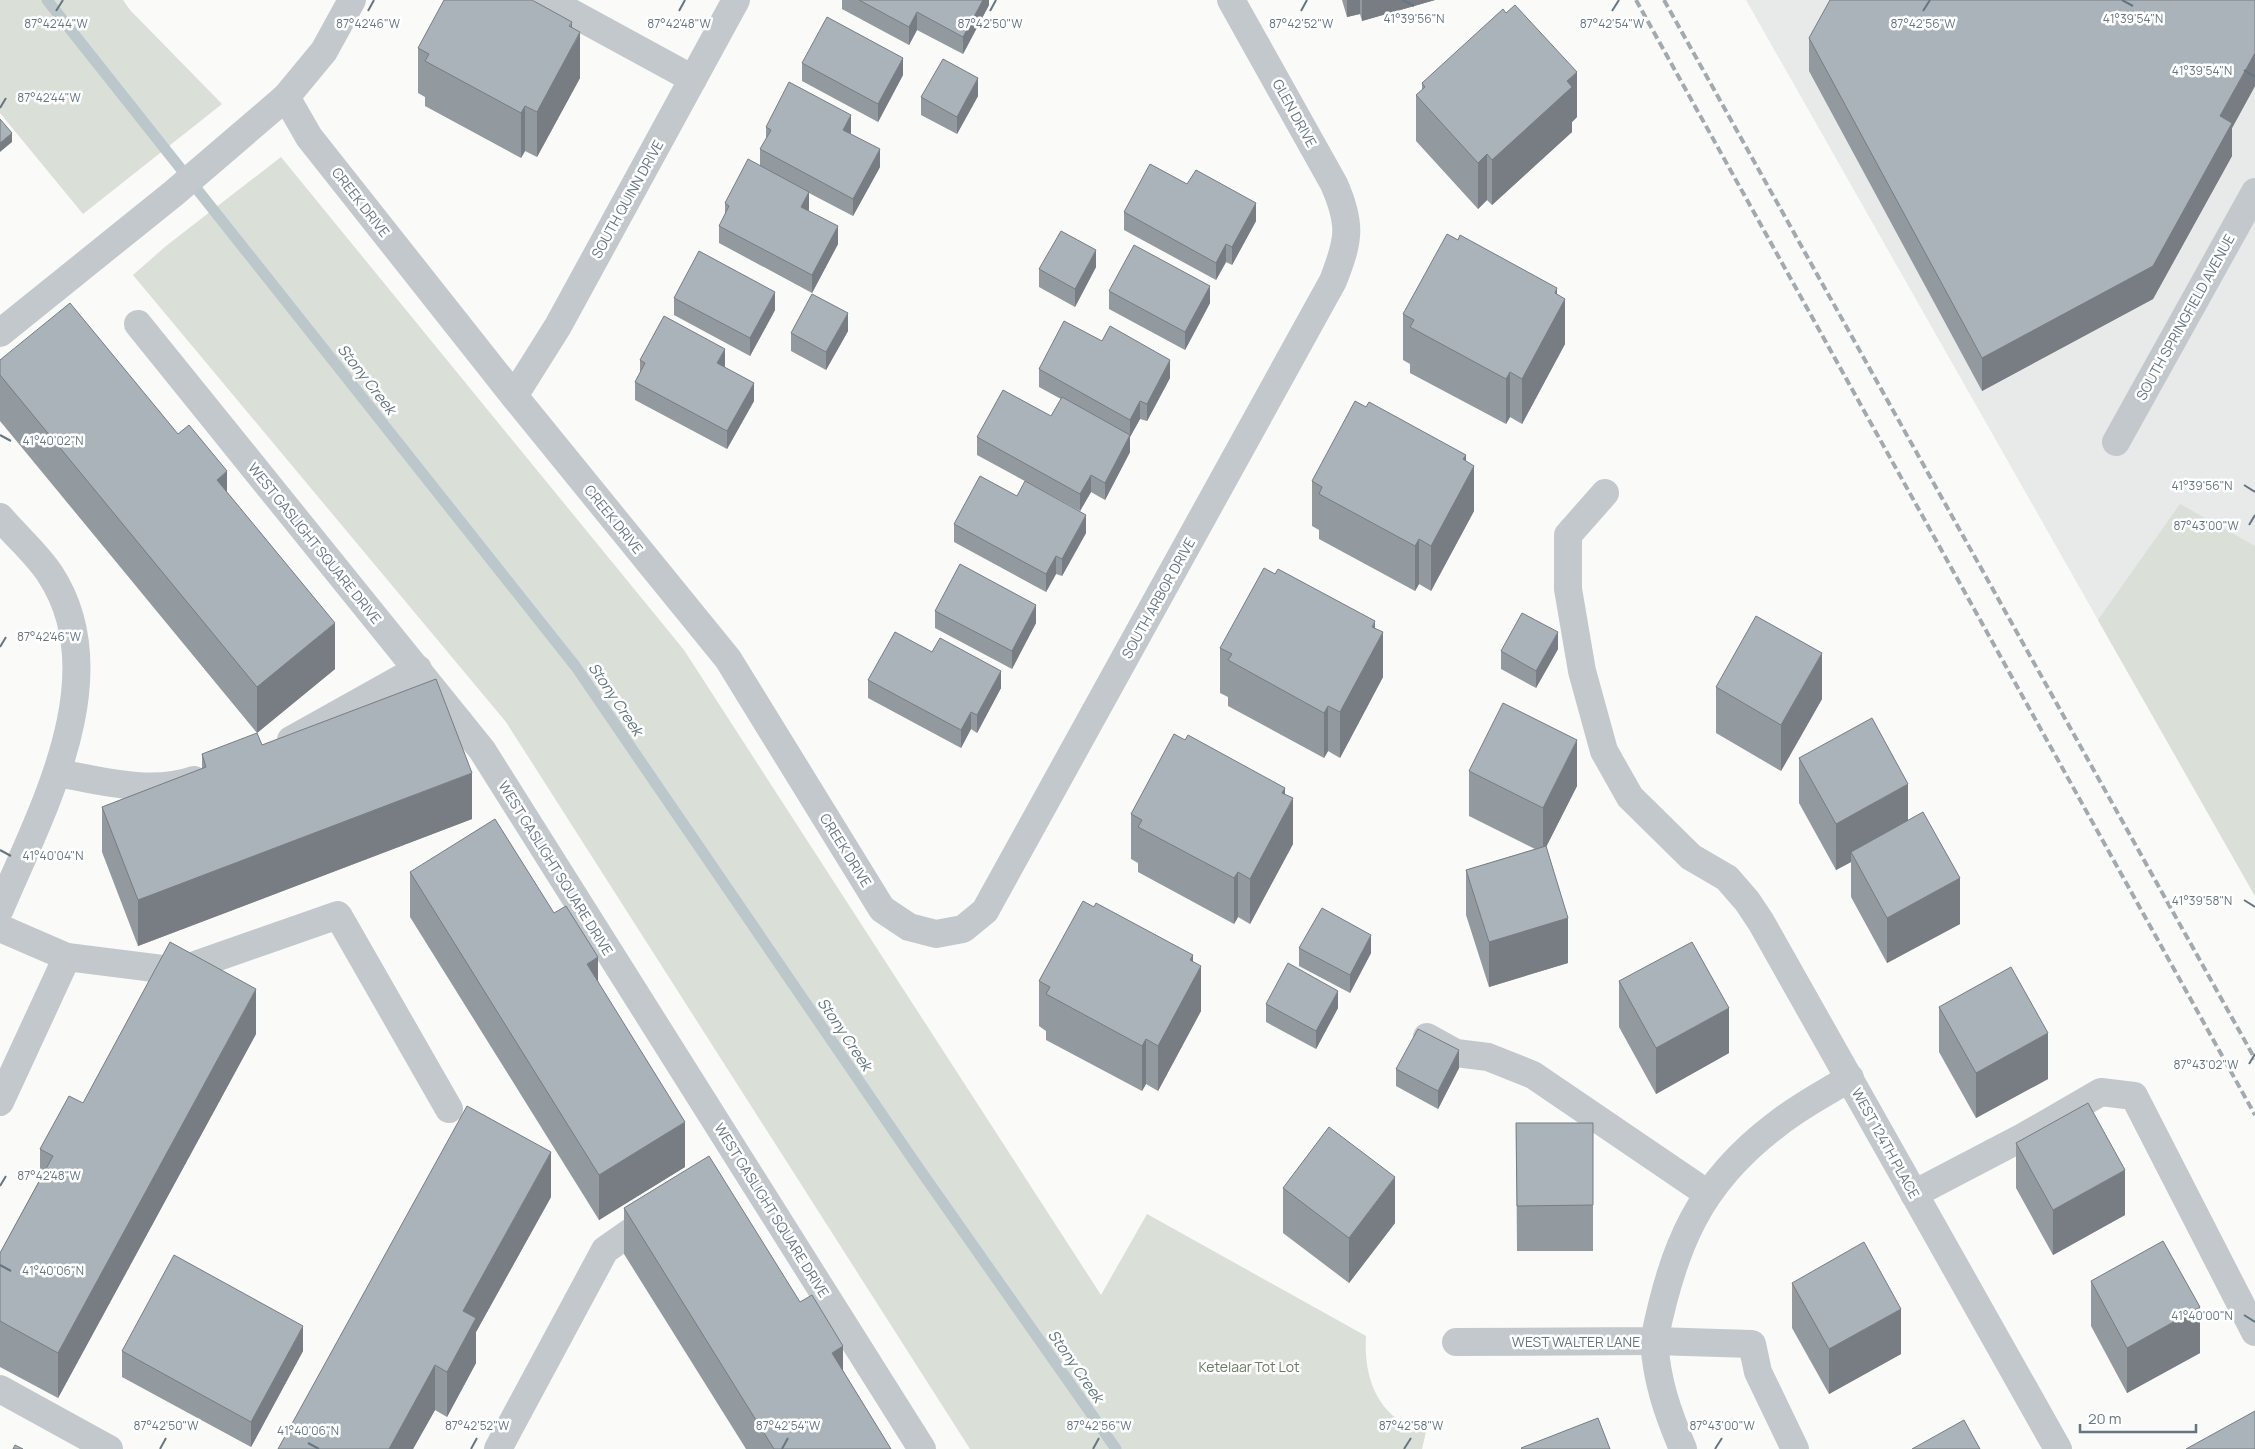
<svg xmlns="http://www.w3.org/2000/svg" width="2255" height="1449" viewBox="0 0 2255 1449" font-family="Manrope,sans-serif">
	<rect width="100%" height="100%" fill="#fafaf8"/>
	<polygon fill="#e8e9e9" points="1746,0 2255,0 2255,896 2098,620"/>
	<g fill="#dadfd7">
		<polygon points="0,0 123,0 130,10 222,104 83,214 0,113"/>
		<path d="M281,157L684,650L1101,1295L1147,1214L1366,1336C1364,1369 1372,1402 1401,1422C1408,1427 1418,1429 1426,1432L1422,1449H970L506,722L133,275L166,246Z"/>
		<polygon points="2180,504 2255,546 2255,896 2098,620"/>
	</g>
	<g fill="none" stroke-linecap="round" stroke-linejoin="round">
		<polyline stroke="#bbc7cb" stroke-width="11" points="47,0 576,667 918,1167 1116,1449"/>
		<g stroke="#c3c8cc" stroke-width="28">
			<polyline points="548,0 693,79"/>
			<path d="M286,97L309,137L514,396L728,659L882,909L909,927L936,934L963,929L985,911L1333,281C1349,240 1352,225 1334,184L1231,0"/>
			<polyline points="138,324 482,750 922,1449"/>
			<polyline points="0,333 174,193 286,97 324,51 352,0"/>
			<polyline points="514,396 558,326 736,0"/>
			<polyline points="2116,442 2255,192"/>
			<polyline points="1605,493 1568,535 1568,589 1582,671 1604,751 1630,797 1691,857 1727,878 1747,901 1761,922 2058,1449"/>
			<path d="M0,517C16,536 37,554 50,574C117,676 41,812 0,909"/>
			<polyline points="291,740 418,669"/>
			<path d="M58,773C101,781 152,795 194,780"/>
			<polyline points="0,928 67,957 178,971 338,915 449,1109"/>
			<polyline points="1427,1037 1456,1053 1488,1057 1533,1075 1708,1194"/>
			<polyline points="0,1102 67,957"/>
			<polyline points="1914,1194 2023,1137 2101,1092 2134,1096 2255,1332"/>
			<path d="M1456,1342L1654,1341C1673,1247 1698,1184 1776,1125C1798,1107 1825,1093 1850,1078"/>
			<polyline points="0,1389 109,1449"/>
			<polyline points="498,1449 605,1250 655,1215"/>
			<path d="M1683,1449C1667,1411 1657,1382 1654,1341L1752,1344L1758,1372L1795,1449"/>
		</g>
		<g stroke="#a2aab0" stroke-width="4" stroke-dasharray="8 4" stroke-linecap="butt">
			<polyline points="1636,0 2255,1115"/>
			<polyline points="1664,0 2255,1059"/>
		</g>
	</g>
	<g fill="#929a9f">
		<polygon points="842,0 989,0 989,5 963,54 917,30 909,45 842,9"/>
		<polygon points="1342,0 1435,0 1362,21 1360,14 1347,17"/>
		<polygon points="2255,0 2255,86 2232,128 2232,156 2153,299 1982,391 1809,71 1809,38"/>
		<polygon points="572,28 580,78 537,157 525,151 521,158 425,106 425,97 418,93 418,48"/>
		<polygon points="802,63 903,75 878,122 802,81"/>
		<polygon points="1422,83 1577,117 1572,122 1572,132 1492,205 1487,200 1478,209 1416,141 1416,95 1422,91"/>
		<polygon points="978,96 957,134 921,115 921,97"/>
		<polygon points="766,127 851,133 850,134 880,167 853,216 809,193 809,211 838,244 812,293 719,243 719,226 725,215 725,203 760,166 760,149 766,139"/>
		<polygon points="1187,184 1256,221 1232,265 1226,262 1216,280 1124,230 1124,212"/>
		<polygon points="1458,240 1557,294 1565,344 1522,424 1510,417 1506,424 1410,373 1410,364 1403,360 1403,314"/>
		<polygon points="1096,267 1075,307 1039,287 1039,269"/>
		<polygon points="1109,291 1210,303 1185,350 1109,309"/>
		<polygon points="674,298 775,310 750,356 674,315"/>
		<polygon points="848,331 826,370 791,351 791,333"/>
		<polygon points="1102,341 1170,378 1147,421 1140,419 1130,437 1130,452 1105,500 1091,492 1080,511 977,455 977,437 1051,416 1061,399 1039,387 1039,369"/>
		<polygon points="0,360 178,434 227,492 335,669 257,733 0,421"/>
		<polygon points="640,360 725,366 724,367 754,401 727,449 635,400 635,382 640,373"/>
		<polygon points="1466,461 1474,511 1431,591 1419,584 1415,591 1319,539 1319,530 1312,526 1312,481"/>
		<polygon points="954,524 1086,533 1062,576 1056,574 1046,592 954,542"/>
		<polygon points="935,611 1036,623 1012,669 935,628"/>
		<polygon points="1375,628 1383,677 1340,758 1328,751 1324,758 1228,706 1228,697 1220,693 1220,648"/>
		<polygon points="1558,649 1536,688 1501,669 1501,651"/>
		<polygon points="932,652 1001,688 977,733 971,729 961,748 868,698 868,680"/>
		<polygon points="1716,687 1822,699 1781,771 1716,733"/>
		<polygon points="262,745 472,819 138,946 102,852 102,807 202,769 202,754"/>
		<polygon points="1799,758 1908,820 1960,924 1887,963 1851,897 1851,862 1836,870 1799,803"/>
		<polygon points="1469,771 1577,786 1546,847 1568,963 1489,987 1466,915 1466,870 1535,849 1469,816"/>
		<polygon points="1285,794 1293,844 1250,924 1238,917 1234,924 1138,872 1138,863 1131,859 1131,814"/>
		<polygon points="410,872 598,982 685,1167 599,1220 410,917"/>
		<polygon points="1299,948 1371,953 1350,993 1299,966"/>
		<polygon points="1193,962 1201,1011 1158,1091 1146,1084 1142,1091 1046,1040 1046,1031 1039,1026 1039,981"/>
		<polygon points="1619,981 1729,1053 1656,1094 1619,1027"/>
		<polygon points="1266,1004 1338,1008 1316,1049 1266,1022"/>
		<polygon points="1939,1007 2048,1079 1976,1118 1939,1052"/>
		<polygon points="256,1034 58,1398 0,1367 0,1253 40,1179 40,1149"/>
		<polygon points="1459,1068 1438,1109 1396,1086 1396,1069"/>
		<polygon points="1516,1123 1593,1123 1593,1251 1517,1251"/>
		<polygon points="2016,1143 2125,1215 2053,1255 2016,1188"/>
		<polygon points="1283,1188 1395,1223 1349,1283 1283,1233"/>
		<polygon points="551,1197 476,1332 476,1363 447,1417 435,1410 413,1449 278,1449"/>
		<polygon points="624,1208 843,1371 891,1449 746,1449 624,1254"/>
		<polygon points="2091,1281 2200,1353 2127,1393 2091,1326"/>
		<polygon points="1792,1283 1901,1354 1829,1394 1792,1328"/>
		<polygon points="122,1351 303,1351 251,1447 122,1377"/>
	</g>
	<g fill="#777d82">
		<polygon points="983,0 989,0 989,5 963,54 963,37"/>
		<polygon points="1347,0 1360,0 1360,14 1347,17"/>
		<polygon points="1362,0 1435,0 1362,21"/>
		<polygon points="917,12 917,30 909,45 909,27"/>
		<polygon points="572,22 572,48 580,32 580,78 537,157 537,112"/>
		<polygon points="2255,53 2255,86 2232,128 2232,156 2153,299 1982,391 1982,358 2220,116"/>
		<polygon points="903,58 903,75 878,122 878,104"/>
		<polygon points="1577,72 1577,117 1572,122 1572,132 1492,205 1492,160 1567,81"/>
		<polygon points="978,78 978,96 957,134 957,117"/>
		<polygon points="525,106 525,151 521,158 521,113"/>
		<polygon points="851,115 851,133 843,148 843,130"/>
		<polygon points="12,133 12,142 0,152 0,143"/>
		<polygon points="880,149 880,167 853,216 853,199"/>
		<polygon points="1487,154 1487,200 1478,209 1478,163"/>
		<polygon points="809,192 809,209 801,224 801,207"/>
		<polygon points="1256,203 1256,221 1232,265 1232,247"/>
		<polygon points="838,226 838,244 812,293 812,275"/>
		<polygon points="1226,244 1226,262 1216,280 1216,263"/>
		<polygon points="1096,250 1096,267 1075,307 1075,289"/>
		<polygon points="1210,286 1210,303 1185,350 1185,332"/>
		<polygon points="1557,288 1557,313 1565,299 1565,344 1522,424 1522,379 1555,293"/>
		<polygon points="775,292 775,310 750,356 750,338"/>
		<polygon points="848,313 848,331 826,370 826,352"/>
		<polygon points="725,349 725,366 717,381 717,363"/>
		<polygon points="1170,360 1170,378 1147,421 1147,404"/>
		<polygon points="1510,372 1510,417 1506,424 1506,379"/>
		<polygon points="754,383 754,401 727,449 727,431"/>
		<polygon points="1140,401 1140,419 1130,437 1130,452 1105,500 1105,483 1130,435 1130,420"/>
		<polygon points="1466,455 1466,480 1474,466 1474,511 1431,591 1431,546 1463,459"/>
		<polygon points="227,471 227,516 217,480"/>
		<polygon points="1091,475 1091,492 1080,511 1080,494"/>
		<polygon points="1086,515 1086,533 1062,576 1062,559"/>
		<polygon points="1419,539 1419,584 1415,591 1415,546"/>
		<polygon points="1056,556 1056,574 1046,592 1046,574"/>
		<polygon points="1036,605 1036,623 1012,669 1012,651"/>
		<polygon points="1375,621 1375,647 1383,632 1383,677 1340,758 1340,712"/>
		<polygon points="335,623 335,669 257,733 257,687"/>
		<polygon points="1558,632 1558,649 1536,688 1536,671"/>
		<polygon points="1822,653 1822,699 1781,771 1781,725"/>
		<polygon points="1001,671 1001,688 977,733 977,715"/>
		<polygon points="1328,706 1328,751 1324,758 1324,713"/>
		<polygon points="971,712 971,729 961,748 961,730"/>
		<polygon points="1577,740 1577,786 1543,853 1543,808"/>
		<polygon points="472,773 472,819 138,946 138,900"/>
		<polygon points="1908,784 1908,830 1851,852 1851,862 1836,870 1836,824"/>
		<polygon points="1285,788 1285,814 1293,798 1293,844 1250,924 1250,879 1282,793"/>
		<polygon points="1238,872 1238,917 1234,924 1234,878"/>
		<polygon points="1960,878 1960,924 1887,963 1887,918"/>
		<polygon points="1568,918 1568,963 1489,987 1489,942"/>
		<polygon points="1371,935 1371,953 1350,993 1350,975"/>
		<polygon points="1193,955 1193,980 1201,966 1201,1011 1158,1091 1158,1046 1190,960"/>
		<polygon points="598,957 598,1002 587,964"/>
		<polygon points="256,989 256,1034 58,1398 58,1353"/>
		<polygon points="1338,991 1338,1008 1316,1049 1316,1031"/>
		<polygon points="1729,1008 1729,1053 1656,1094 1656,1048"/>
		<polygon points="2048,1033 2048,1079 1976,1118 1976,1073"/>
		<polygon points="1146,1039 1146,1084 1142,1091 1142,1046"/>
		<polygon points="1459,1050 1459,1068 1438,1109 1438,1091"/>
		<polygon points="685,1122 685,1167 599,1220 599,1175"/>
		<polygon points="551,1152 551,1197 476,1332 476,1363 447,1417 447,1372 463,1311"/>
		<polygon points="2125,1170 2125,1215 2053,1255 2053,1210"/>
		<polygon points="1395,1177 1395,1223 1349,1283 1349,1238"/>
		<polygon points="2200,1307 2200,1353 2127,1393 2127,1348"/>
		<polygon points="1901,1309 1901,1354 1829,1394 1829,1349"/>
		<polygon points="303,1326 303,1351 251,1447 251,1422"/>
		<polygon points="843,1346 843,1391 832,1353"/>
		<polygon points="435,1365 435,1410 413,1449 389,1449"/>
	</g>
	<g fill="#aab3b9" stroke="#777d82">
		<polygon points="444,0 532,0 572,22 569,26 580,32 537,112 525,106 521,113 425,61 429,54 418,48"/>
		<polygon points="859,0 983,0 963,37 917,12 909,27"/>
		<polygon points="1830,0 2255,0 2255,53 2220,116 2232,123 2153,266 1982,358 1809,38"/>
		<polygon points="1515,5 1577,72 1567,81 1572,87 1492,160 1487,154 1478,163 1416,95 1425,87 1422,83 1503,9 1506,13"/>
		<polygon points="827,17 903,58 878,104 802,63"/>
		<polygon points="943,59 978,78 957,117 921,97"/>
		<polygon points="789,82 851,115 843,130 880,149 853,199 760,149 771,130 766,127"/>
		<polygon points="0,119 12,133 0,143"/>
		<polygon points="748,159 809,192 801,207 838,226 812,275 719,226 729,206 725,203"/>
		<polygon points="1150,164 1187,184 1196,170 1256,203 1232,247 1226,244 1216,263 1124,212"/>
		<polygon points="1061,231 1096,250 1075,289 1039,269"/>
		<polygon points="1447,234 1458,240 1460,235 1557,288 1555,293 1565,299 1522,379 1510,372 1506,379 1410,327 1414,320 1403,314"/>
		<polygon points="1134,245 1210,286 1185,332 1109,291"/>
		<polygon points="699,251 775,292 750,338 674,298"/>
		<polygon points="812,294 848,313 826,352 791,333"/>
		<polygon points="70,303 178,434 189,425 227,471 217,480 335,623 257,687 0,375 0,360"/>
		<polygon points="664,316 725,349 717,363 754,383 727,431 635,382 645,363 640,360"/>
		<polygon points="1064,321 1102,341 1110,326 1170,360 1147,404 1140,401 1130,420 1039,369"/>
		<polygon points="1003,390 1051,416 1062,397 1130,435 1105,483 1091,475 1080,494 977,437"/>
		<polygon points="1355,401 1366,407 1369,402 1466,455 1463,459 1474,466 1431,546 1419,539 1415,546 1319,494 1322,487 1312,481"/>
		<polygon points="980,476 1017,496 1025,481 1086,515 1062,559 1056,556 1046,574 954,524"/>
		<polygon points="960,564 1036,605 1012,651 935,611"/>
		<polygon points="1264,568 1275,574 1278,569 1375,621 1372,627 1383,632 1340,712 1328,706 1324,713 1228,660 1232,654 1220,648"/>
		<polygon points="1522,613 1558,632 1536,671 1501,651"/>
		<polygon points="1756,616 1822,653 1781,725 1716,687"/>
		<polygon points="895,632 932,652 940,638 1001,671 977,715 971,712 961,730 868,680"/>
		<polygon points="436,679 472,773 138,900 102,807 206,767 202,754 257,733 262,745"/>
		<polygon points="1503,703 1577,740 1543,808 1469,771"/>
		<polygon points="1872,718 1908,784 1836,824 1799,758"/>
		<polygon points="1174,734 1185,740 1188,735 1285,788 1282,793 1293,798 1250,879 1238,872 1234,878 1138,827 1142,820 1131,814"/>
		<polygon points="1923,812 1960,878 1887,918 1851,852"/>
		<polygon points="495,819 554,913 566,906 598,957 587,964 685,1122 599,1175 410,872"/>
		<polygon points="1546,846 1568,918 1489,942 1466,870"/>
		<polygon points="1083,901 1094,907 1096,903 1193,955 1190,960 1201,966 1158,1046 1146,1039 1142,1046 1046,994 1050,987 1039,981"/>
		<polygon points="1322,908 1371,935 1350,975 1299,948"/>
		<polygon points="170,942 256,989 58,1353 0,1321 0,1253 53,1156 40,1149 69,1096 83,1103"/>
		<polygon points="1692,942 1729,1008 1656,1048 1619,981"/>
		<polygon points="1288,963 1338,991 1316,1031 1266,1004"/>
		<polygon points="2011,967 2048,1033 1976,1073 1939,1007"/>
		<polygon points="1418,1029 1459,1050 1438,1091 1396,1069"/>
		<polygon points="2088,1103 2125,1170 2053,1210 2016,1143"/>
		<polygon points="467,1106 551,1152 463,1311 476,1318 447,1372 435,1365 389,1449 278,1449"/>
		<polygon points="1516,1123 1593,1123 1593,1205 1517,1206"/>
		<polygon points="1329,1127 1395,1177 1349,1238 1283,1188"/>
		<polygon points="709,1156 800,1302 812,1295 843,1346 832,1353 891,1449 774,1449 624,1208"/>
		<polygon points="2163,1241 2200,1307 2127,1348 2091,1281"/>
		<polygon points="1864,1242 1901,1309 1829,1349 1792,1283"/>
		<polygon points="174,1255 303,1326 251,1422 122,1351"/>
		<polygon points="2255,1411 2255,1449 2186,1449"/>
		<polygon points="1598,1418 1610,1449 1522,1449 1521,1448"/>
		<polygon points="1964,1420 1980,1449 1912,1449"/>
		<polygon points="15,1445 23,1449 13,1449"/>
	</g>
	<path fill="none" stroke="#657683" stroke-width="2" d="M1403,0L1414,6M2122,0L2133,6M56,11L63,0M368,11L374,0M679,11L685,0M990,11L996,0M1301,11L1307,0M1612,11L1619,0M1923,11L1930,0M2244,70L2255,77M0,108L6,98M0,435L11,441M2244,485L2255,492M2249,525L2255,515M0,647L6,637M0,850L11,856M2244,900L2255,907M2249,1064L2255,1054M0,1186L6,1176M0,1265L11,1271M2244,1315L2255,1322M308,1443L319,1449M160,1449L166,1438M471,1449L477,1438M782,1449L788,1438M1093,1449L1099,1438M1404,1449L1411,1438M1715,1449L1722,1438"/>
	<g text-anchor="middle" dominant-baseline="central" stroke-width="5" stroke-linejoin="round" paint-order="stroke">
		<g font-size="14" fill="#657683" stroke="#fff">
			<text transform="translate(1295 113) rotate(61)">GLEN DRIVE</text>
			<text transform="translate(627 199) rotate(-61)">SOUTH QUINN DRIVE</text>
			<text transform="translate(361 202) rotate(52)">CREEK DRIVE</text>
			<text transform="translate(2185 317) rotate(-61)">SOUTH SPRINGFIELD AVENUE</text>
			<text transform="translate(614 519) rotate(51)">CREEK DRIVE</text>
			<text transform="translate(315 543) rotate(51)">WEST GASLIGHT SQUARE DRIVE</text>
			<text transform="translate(1158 598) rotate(-61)">SOUTH ARBOR DRIVE</text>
			<text transform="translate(846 850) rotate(58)">CREEK DRIVE</text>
			<text transform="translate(556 868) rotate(58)">WEST GASLIGHT SQUARE DRIVE</text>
			<text transform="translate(1886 1143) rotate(61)">WEST 124TH PLACE</text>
			<text transform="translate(772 1210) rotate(58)">WEST GASLIGHT SQUARE DRIVE</text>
			<text x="1576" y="1341">WEST WALTER LANE</text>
		</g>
		<g font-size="14" fill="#687a64" stroke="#fff">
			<text x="1249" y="1366">Ketelaar Tot Lot</text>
		</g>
		<g font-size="15" font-style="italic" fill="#60757c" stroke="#fff">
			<text transform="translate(367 379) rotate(52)">Stony Creek</text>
			<text transform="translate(616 699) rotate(56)">Stony Creek</text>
			<text transform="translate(845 1034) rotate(56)">Stony Creek</text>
			<text transform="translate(1076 1366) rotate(55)">Stony Creek</text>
		</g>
	</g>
	<g font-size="12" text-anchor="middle" fill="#657683" stroke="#fff" stroke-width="5" stroke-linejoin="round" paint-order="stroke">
		<text x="1414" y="23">41°39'56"N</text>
		<text x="2133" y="23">41°39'54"N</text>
		<text x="368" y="28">87°42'46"W</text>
		<text x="990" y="28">87°42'50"W</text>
		<text x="1301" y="28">87°42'52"W</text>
		<text x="1612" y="28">87°42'54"W</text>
		<text x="1923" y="28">87°42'56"W</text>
		<text x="56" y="28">87°42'44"W</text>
		<text x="679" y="28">87°42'48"W</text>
		<text x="2202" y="75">41°39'54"N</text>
		<text x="49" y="102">87°42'44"W</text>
		<text x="53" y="445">41°40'02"N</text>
		<text x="2202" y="490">41°39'56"N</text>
		<text x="2206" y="530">87°43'00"W</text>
		<text x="49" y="641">87°42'46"W</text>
		<text x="53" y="860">41°40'04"N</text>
		<text x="2202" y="905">41°39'58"N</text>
		<text x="2206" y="1069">87°43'02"W</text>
		<text x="49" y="1180">87°42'48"W</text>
		<text x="53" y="1275">41°40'06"N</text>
		<text x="2202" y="1320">41°40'00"N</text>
		<text x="166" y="1430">87°42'50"W</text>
		<text x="477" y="1430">87°42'52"W</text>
		<text x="788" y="1430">87°42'54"W</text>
		<text x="1099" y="1430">87°42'56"W</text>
		<text x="1411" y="1430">87°42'58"W</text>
		<text x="1722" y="1430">87°43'00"W</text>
		<text x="308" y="1435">41°40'06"N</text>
	</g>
	<path d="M2080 1424v8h116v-8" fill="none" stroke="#657683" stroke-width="2.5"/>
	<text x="2088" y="1424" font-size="15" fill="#657683" stroke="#ffffff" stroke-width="4" paint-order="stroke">20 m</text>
</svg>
